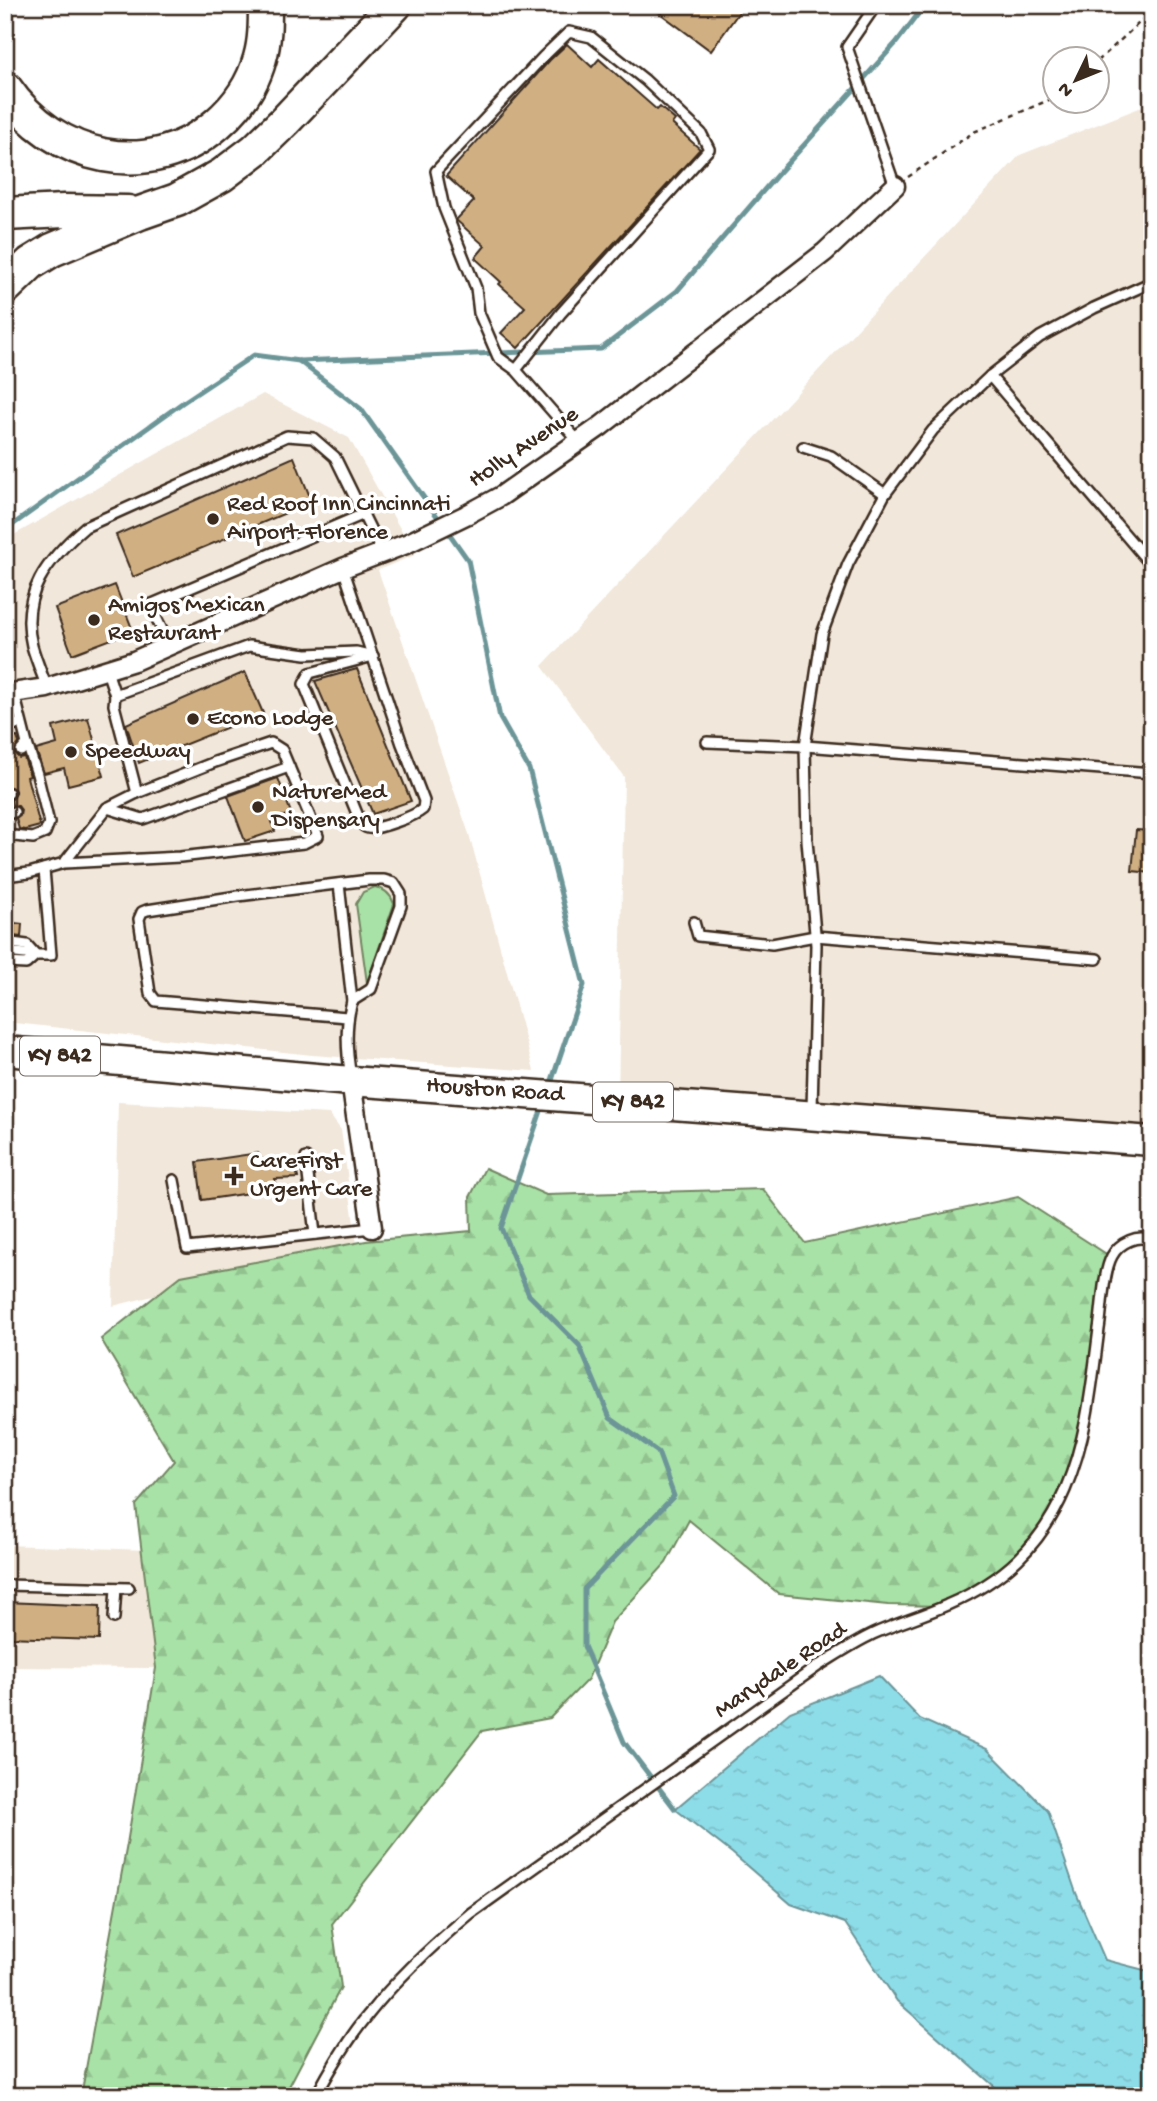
<svg xmlns="http://www.w3.org/2000/svg" width="1157" height="2101" viewBox="0 0 1157 2101" font-family="'Gochi Hand',sans-serif">
	<defs>
		<pattern id="forest-firs" width="22" height="20" patternUnits="userSpaceOnUse" patternTransform="scale(1.75)"><rect width="22" height="20" fill="#a8e2a7"/><path d="M5 1l3.5 6h-7zM16 11l3.5 6h-7z" fill="#92c28f"/></pattern>
		<pattern id="water-ripples" width="26" height="14" patternUnits="userSpaceOnUse" patternTransform="scale(1.75)"><rect width="26" height="14" fill="#8ddde9"/><path d="M2 4q2-2 4 0t4 0M15 11q2-2 4 0t4 0" fill="none" stroke="#7bbec7"/></pattern>
	</defs>
	<rect width="100%" height="100%" fill="#fff"/>
	<filter id="ink" filterUnits="userSpaceOnUse"><feTurbulence type="fractalNoise" baseFrequency=".0143" numOctaves="2"/><feDisplacementMap in="SourceGraphic" scale="14" xChannelSelector="R" yChannelSelector="G"/><feConvolveMatrix kernelMatrix="1 2 1 2 8 2 1 2 1" color-interpolation-filters="sRGB"/></filter>
	<g filter="url(#ink)">
		<g fill="#f1e7da">
			<polygon points="1152,103 1152,1141 618,1101 624,777 542,666 1020,155"/>
			<polygon points="263,394 349,438 415,555 378,570 469,834 534,1071 312,1055 5,1022 5,540"/>
			<polygon points="118,1102 329,1114 341,1130 357,1245 113,1306"/>
			<polygon points="5,1545 176,1551 156,1668 5,1667"/>
		</g>
		<path fill="#a8e2a7" stroke="#728662" stroke-width="2" d="M375,887C385,889 391,894 394,904L367,983L356,904L363,892Z"/>
		<polygon fill="url(#forest-firs)" stroke="#728662" stroke-width="2" points="485,1168 546,1195 763,1189 805,1243 1018,1197 1111,1257 1091,1395 1065,1490 1015,1563 946,1606 888,1605 779,1594 689,1520 666,1563 612,1622 588,1679 550,1718 482,1731 332,1924 341,1987 284,2096 81,2096 127,1844 156,1668 136,1505 174,1461 101,1339 181,1276 366,1241 471,1231 470,1197"/>
		<polygon fill="url(#water-ripples)" stroke="#6c9598" stroke-width="2" points="879,1676 920,1719 987,1749 1048,1811 1076,1893 1105,1960 1152,1972 1152,2096 1002,2096 1002,2093 897,2001 845,1923 791,1904 732,1853 675,1809 790,1712"/>
		<g fill="none" stroke-linecap="round" stroke-linejoin="round">
			<g stroke="#6c9598" stroke-width="5">
				<polyline points="299,361 361,409 468,560 500,718 529,769 584,985 549,1089"/>
				<polyline points="11,526 182,403 254,355 299,361 601,349 677,291 777,175 896,43 925,5"/>
				<polyline points="543,1105 501,1228 529,1295 579,1345 610,1418 658,1452 674,1496 584,1589 584,1646 624,1742 675,1809"/>
			</g>
		</g>
		<g fill="#d0b083" stroke="#3b2a1e" stroke-width="2">
			<polygon points="649,5 744,5 711,51"/>
			<polygon points="567,44 592,67 599,59 657,110 660,107 675,120 672,124 700,149 518,348 501,333 525,307 499,284 501,282 475,258 485,246 456,220 474,201 446,176 550,60"/>
			<polygon points="294,457 312,502 133,577 116,535"/>
			<polygon points="115,585 133,631 72,654 55,608"/>
			<polygon points="357,669 411,801 373,814 315,681"/>
			<polygon points="245,672 263,713 139,763 126,724"/>
			<polygon points="88,718 104,776 68,785 64,768 44,773 36,750 57,744 53,727"/>
			<polygon points="17,737 19,743 14,753 19,758 24,757 30,776 27,777 40,826 25,830 19,829 16,819 20,816 21,810 18,806 12,805 11,800 14,797 16,792 13,788 7,786 5,777 5,740"/>
			<polygon points="278,778 291,813 271,822 275,831 245,841 228,796"/>
			<polygon points="1136,830 1152,831 1152,873 1132,871"/>
			<polygon points="5,922 22,924 21,937 5,935"/>
			<polygon points="258,1153 263,1161 276,1164 294,1160 298,1178 275,1179 276,1189 202,1200 197,1162"/>
			<polygon points="5,1602 100,1606 99,1640 5,1637"/>
		</g>
		<g fill="none" stroke-linecap="round" stroke-linejoin="round">
			<defs>
				<g id="lane">
					<polyline points="876,5 847,47 895,186"/>
					<polyline points="516,370 561,313 709,149 701,133 645,80 591,37 569,32 543,57 436,171 444,208 476,288 479,313 498,357 516,370 579,442"/>
					<polyline points="990,376 1152,566"/>
					<polyline points="803,447 831,456 885,494"/>
					<path d="M343,568L402,744L424,801L423,809C415,816 378,830 368,828C363,827 363,825 360,821L304,684L310,673L373,656"/>
					<polyline points="170,646 150,605 364,514"/>
					<polyline points="107,671 115,695 114,705 137,793"/>
					<path d="M47,688C42,674 36,660 32,646C19,594 48,559 85,527L287,436L313,438L335,457L382,553"/>
					<polyline points="14,693 27,744 21,751"/>
					<polyline points="115,695 249,646 306,654 356,652 373,656"/>
					<polyline points="5,727 21,723"/>
					<polyline points="707,742 805,746 1152,773"/>
					<polyline points="5,794 9,793"/>
					<polyline points="107,808 143,819 289,767"/>
					<polyline points="5,815 14,812"/>
					<polyline points="5,835 33,838 45,833 49,823 37,774 27,744"/>
					<polyline points="5,876 29,873 64,863 107,808 137,793 215,762 271,743 282,750 318,836 304,843 180,857 64,863"/>
					<path d="M339,884L352,1001C345,1026 346,1050 351,1076"/>
					<polyline points="694,922 698,936 772,944 815,936 1097,959"/>
					<polyline points="5,942 27,945 36,955"/>
					<polyline points="5,952 36,955"/>
					<polyline points="5,963 26,964 36,955 51,955 44,869"/>
					<polyline points="347,1017 156,1001 150,993 139,919 142,912 147,910 238,896 369,880 384,880 394,883 401,894 401,906 371,989 352,1001"/>
					<polyline points="812,1110 816,945 807,840 805,746 822,634 848,564 885,494 933,430 990,376 1040,337 1094,308 1152,282"/>
					<polyline points="306,1158 315,1234"/>
					<polyline points="174,1180 187,1248 372,1228"/>
					<polyline points="5,1585 129,1588"/>
					<polyline points="114,1618 116,1588"/>
					<path d="M316,2096C331,2068 348,2039 368,2015C398,1977 434,1944 471,1913L818,1666C836,1655 854,1643 873,1634C897,1623 923,1616 947,1605C1003,1581 1041,1546 1065,1490C1087,1438 1092,1384 1099,1329C1102,1311 1103,1272 1112,1256C1119,1243 1138,1233 1152,1241"/>
				</g>
				<g id="street">
					<polyline points="5,694 47,688 134,661 343,568 406,544 466,515 501,496 601,426 825,252 895,186"/>
					<polyline points="351,1081 372,1228"/>
				</g>
				<polyline id="primary" points="5,1051 351,1081 1152,1141"/>
				<g id="highway">
					<path d="M5,88C54,160 149,183 217,124C237,107 253,84 260,58C265,41 265,23 265,5"/>
					<polyline points="5,214 64,211 128,212"/>
					<polyline points="5,288 31,263 52,250 140,213 177,200 222,175 255,150 285,121 395,5"/>
				</g>
			</defs>
			<use href="#lane" stroke="#3b2a1e" stroke-width="14"/>
			<use href="#street" stroke="#3b2a1e" stroke-width="23"/>
			<use href="#primary" stroke="#3b2a1e" stroke-width="33"/>
			<use href="#highway" stroke="#3b2a1e" stroke-width="37"/>
			<g stroke="#3b2a1e" stroke-width="2.5" stroke-dasharray="5 5" stroke-linecap="butt">
				<polyline points="1098,61 1152,11"/>
				<polyline points="908,177 974,132 1056,97"/>
			</g>
			<use href="#lane" stroke="#fff" stroke-width="9"/>
			<use href="#street" stroke="#fff" stroke-width="18"/>
			<use href="#primary" stroke="#fff" stroke-width="28"/>
			<use href="#highway" stroke="#fff" stroke-width="32"/>
		</g>
	</g>
	<g fill="#3b2a1e" stroke="#fff" stroke-width="2.5">
		<circle cx="213" cy="519" r="7"/>
		<circle cx="94" cy="620" r="7"/>
		<circle cx="193" cy="719" r="7"/>
		<circle cx="71" cy="752" r="7"/>
		<circle cx="258" cy="807" r="7"/>
		<path d="M230.5 1165.5h7v7h7v7h-7v7h-7v-7h-7v-7h7z"/>
	</g>
	<g text-anchor="middle" dominant-baseline="central" stroke-width="7" stroke-linejoin="round" paint-order="stroke">
		<g fill="#fff" stroke="#766a62" stroke-width="2">
			<rect x="20" y="1036.5" width="80" height="39" rx="5"/>
			<rect x="593" y="1082.5" width="80" height="39" rx="5"/>
		</g>
		<g font-size="23" font-weight="bold" fill="#3b2a1e">
			<text x="60" y="1056">KY 842</text>
			<text x="633" y="1102">KY 842</text>
		</g>
		<g font-size="24" fill="#3b2a1e" stroke="#fff">
			<text transform="translate(524 448) rotate(-34)">Holly Avenue</text>
			<text transform="translate(495 1091) rotate(4)">Houston Road</text>
			<text transform="translate(781 1671) rotate(-34)">Marydale Road</text>
		</g>
		<g font-size="24" fill="#3b2a1e" stroke="#fff" text-anchor="start">
			<text x="227" y="505">Red Roof Inn Cincinnati<tspan x="227" dy="28">Airport-Florence</tspan></text>
			<text x="108" y="606">Amigos Mexican<tspan x="108" dy="28">Restaurant</tspan></text>
			<text x="207" y="719">Econo Lodge</text>
			<text x="85" y="752">Speedway</text>
			<text x="272" y="793">NatureMed<tspan x="272" dy="28">Dispensary</tspan></text>
			<text x="250" y="1162">CareFirst<tspan x="250" dy="28">Urgent Care</tspan></text>
		</g>
	</g>
	<rect width="1157" height="2101" fill="none" stroke="#fff" stroke-width="28"/>
	<rect x="14" y="14" width="1129" height="2073" fill="none" stroke="#3b2a1e" stroke-width="2.5" filter="url(#ink)"/>
	<g transform="translate(1076 80) rotate(227)"><circle r="33" fill="#ffffff" stroke="#b1aaa5" stroke-width="2"/>
	<path d="M0-5L12 26L0 18L-12 26Z" fill="#3b2a1e"/>
	<text y="-10" font-size="19" font-weight="bold" text-anchor="middle" fill="#3b2a1e">N</text>
	</g>
</svg>
